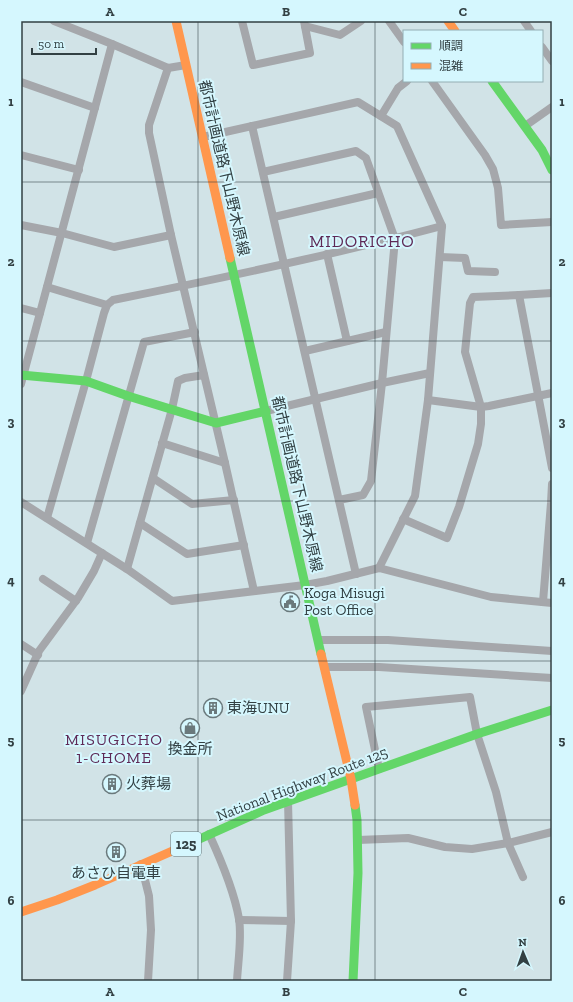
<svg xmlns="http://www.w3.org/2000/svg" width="573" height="1002" viewBox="0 0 573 1002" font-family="'Zilla Slab','Noto Sans JP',serif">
	<rect width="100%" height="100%" fill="#d1e3e7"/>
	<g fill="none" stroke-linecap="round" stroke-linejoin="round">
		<g stroke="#a5a7ab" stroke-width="8">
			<polyline points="54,21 112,44 168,68 186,65"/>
			<polyline points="242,21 253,65 310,53 304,21"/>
			<polyline points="389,21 404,42"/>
			<polyline points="524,21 531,31"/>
			<polyline points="305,26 340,35 361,21"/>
			<polyline points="542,47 552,61"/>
			<polyline points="168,68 149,125 149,133 171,235 225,463 254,591"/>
			<polyline points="432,81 485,155 493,169 498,188 501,225 552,222"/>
			<polyline points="21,82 95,108"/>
			<polyline points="381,116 398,88 407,81"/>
			<polyline points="252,126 356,574"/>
			<polyline points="525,126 552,107"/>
			<polyline points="203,137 358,102 397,126 442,226 428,400 415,496 379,568"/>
			<polyline points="21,155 79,170"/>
			<polyline points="263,172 356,151 366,158 395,239 382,383 371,481 363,495 339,500"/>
			<polyline points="274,217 378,193"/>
			<polyline points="21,225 62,233 114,247 171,235"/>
			<polyline points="327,254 347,341"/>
			<polyline points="440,257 465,258 468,271 495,272"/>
			<polyline points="47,287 107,305"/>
			<polyline points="519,295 552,468"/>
			<polyline points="21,308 40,313"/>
			<polyline points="305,351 386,332"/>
			<polyline points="21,384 112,44"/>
			<polyline points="428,400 481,407 489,406 552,393"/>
			<polyline points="266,411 382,383 430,373"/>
			<polyline points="162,443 225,463"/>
			<polyline points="153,478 192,504 234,500"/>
			<polyline points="21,502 127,569 172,601 305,585 327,581 379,568 491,597 552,603"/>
			<path d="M47,518L86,381L104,313L107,305L113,300C223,278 333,255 442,226"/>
			<polyline points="403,519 447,538 459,507 478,444 481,424 481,407 465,352 470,303 473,297 519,295 552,293"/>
			<polyline points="140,523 187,554 244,545"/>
			<polyline points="87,543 144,342 195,332"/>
			<polyline points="127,569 172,409 178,381 185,378 204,375"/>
			<polyline points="43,579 76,601"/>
			<polyline points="543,602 551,503 552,484"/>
			<polyline points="319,640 388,640 552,651"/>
			<polyline points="21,644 38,655"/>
			<polyline points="325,667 379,667 552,678"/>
			<polyline points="21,691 39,651 78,598 94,571 102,553"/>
			<polyline points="379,769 366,707 470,697 477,734 496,792 508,843 523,877"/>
			<path d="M209,834C221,860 234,890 239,919C242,937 238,962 237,981"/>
			<polyline points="358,840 408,838 445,847 472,849 508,843 552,832"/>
			<polyline points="141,864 149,896 151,930 148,981"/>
			<polyline points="239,920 291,921"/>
			<polyline points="287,981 291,921 288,801"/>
		</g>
		<g stroke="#63d668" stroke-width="9">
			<polyline points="492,81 542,150 552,170"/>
			<polyline points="230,258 321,654"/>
			<polyline points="21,375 86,381 128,396 216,423 266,411"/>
			<polyline points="195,841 264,810 477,734 552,710"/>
			<polyline points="353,981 358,873 357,820 355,805"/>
		</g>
		<g stroke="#ff974d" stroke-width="9">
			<polyline points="176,21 230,258"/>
			<polyline points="448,21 455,31"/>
			<polyline points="321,654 351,779 355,805"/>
			<polyline points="21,912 57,900 95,885 195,841"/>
		</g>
	</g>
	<path fill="none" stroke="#324043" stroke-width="1" stroke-opacity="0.55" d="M198,21V981M375,21V981M21,182H552M21,341H552M21,501H552M21,661H552M21,820H552"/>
	<defs>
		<symbol id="civic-ring" viewBox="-11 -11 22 22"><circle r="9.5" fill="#d5f7fe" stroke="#6a797c" stroke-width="1.5"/><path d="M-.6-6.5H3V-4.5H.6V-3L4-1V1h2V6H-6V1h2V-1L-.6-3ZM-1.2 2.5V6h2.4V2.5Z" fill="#6a797c"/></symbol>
		<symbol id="building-ring" viewBox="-11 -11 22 22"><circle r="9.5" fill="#d5f7fe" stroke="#6a797c" stroke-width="1.5"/><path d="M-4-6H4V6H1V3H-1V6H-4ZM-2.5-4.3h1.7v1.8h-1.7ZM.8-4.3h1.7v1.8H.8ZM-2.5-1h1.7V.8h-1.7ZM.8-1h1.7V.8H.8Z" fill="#6a797c"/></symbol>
		<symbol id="shop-ring" viewBox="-11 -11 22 22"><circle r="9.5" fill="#d5f7fe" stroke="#6a797c" stroke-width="1.5"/><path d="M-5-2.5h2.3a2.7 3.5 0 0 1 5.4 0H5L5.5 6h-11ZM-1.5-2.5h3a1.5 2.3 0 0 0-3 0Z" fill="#6a797c"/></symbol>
	</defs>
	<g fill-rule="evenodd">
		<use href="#civic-ring" x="279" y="591" width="22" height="22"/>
		<use href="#building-ring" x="202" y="697" width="22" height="22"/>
		<use href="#shop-ring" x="179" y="717" width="22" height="22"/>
		<use href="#building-ring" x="101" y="773" width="22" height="22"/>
		<use href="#building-ring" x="105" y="841" width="22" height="22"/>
	</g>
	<g text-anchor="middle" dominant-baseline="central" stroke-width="4" stroke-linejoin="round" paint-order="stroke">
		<rect fill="#d5f7fe" stroke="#63777b" stroke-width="1" x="171" y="832" width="30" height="24" rx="3"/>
		<g font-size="14" font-weight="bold" fill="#324043">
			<text x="186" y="844">125</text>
		</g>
		<g font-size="15" fill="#324043" stroke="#d5f7fe">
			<text transform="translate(224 168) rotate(77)">都市計画道路下山野木原線</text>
			<text transform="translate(297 484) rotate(77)">都市計画道路下山野木原線</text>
			<text transform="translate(302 784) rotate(-21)">National Highway Route 125</text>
		</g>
		<g font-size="15" fill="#324043" stroke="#d5f7fe" text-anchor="start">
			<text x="304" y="593">Koga Misugi<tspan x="304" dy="17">Post Office</tspan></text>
			<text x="227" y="708">東海UNU</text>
			<text x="190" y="749" text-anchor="middle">換金所</text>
			<text x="126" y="784">火葬場</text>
			<text x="116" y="873" text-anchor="middle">あさひ自電車</text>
		</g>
		<g font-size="16" letter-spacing="1" fill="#5e2956" stroke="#d5f7fe">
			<text x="114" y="739">MISUGICHO<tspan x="114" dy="18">1-CHOME</tspan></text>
		</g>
		<g font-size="17" letter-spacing="1" fill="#5e2956" stroke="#d5f7fe">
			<text x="362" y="241">MIDORICHO</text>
		</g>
	</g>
	<rect width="573" height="1002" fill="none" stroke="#d5f7fe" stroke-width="44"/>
	<rect x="403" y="30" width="140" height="52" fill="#d5f7fe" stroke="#94aeb3"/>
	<rect x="411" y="43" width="20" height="6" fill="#63d668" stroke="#94aeb3"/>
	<text x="439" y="50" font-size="12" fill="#324043">順調</text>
	<rect x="411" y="63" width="20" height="6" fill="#ff974d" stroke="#94aeb3"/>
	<text x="439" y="70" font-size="12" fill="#324043">混雑</text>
	<g transform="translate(523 952) rotate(358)" stroke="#d5f7fe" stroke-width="3" paint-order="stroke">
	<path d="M0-3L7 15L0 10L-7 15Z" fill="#324043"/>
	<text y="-6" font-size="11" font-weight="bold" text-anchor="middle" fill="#324043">N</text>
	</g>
	<path d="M32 48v6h64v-6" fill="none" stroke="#324043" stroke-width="2"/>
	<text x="38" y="48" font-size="12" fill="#324043" stroke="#d5f7fe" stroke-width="3" paint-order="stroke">50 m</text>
	<rect x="22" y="22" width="529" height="958" fill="none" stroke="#324043" stroke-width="1.5"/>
	<g font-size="13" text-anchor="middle" font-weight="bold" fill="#324043">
		<text x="110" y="16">A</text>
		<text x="286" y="16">B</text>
		<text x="463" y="16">C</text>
		<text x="11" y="106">1</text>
		<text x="562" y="106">1</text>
		<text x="11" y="266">2</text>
		<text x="562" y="266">2</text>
		<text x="11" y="426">3</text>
		<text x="562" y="426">3</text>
		<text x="11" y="585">4</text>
		<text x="562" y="585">4</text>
		<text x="11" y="745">5</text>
		<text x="562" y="745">5</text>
		<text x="11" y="905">6</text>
		<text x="562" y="905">6</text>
		<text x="110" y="996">A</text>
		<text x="286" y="996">B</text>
		<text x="463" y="996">C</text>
	</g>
</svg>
